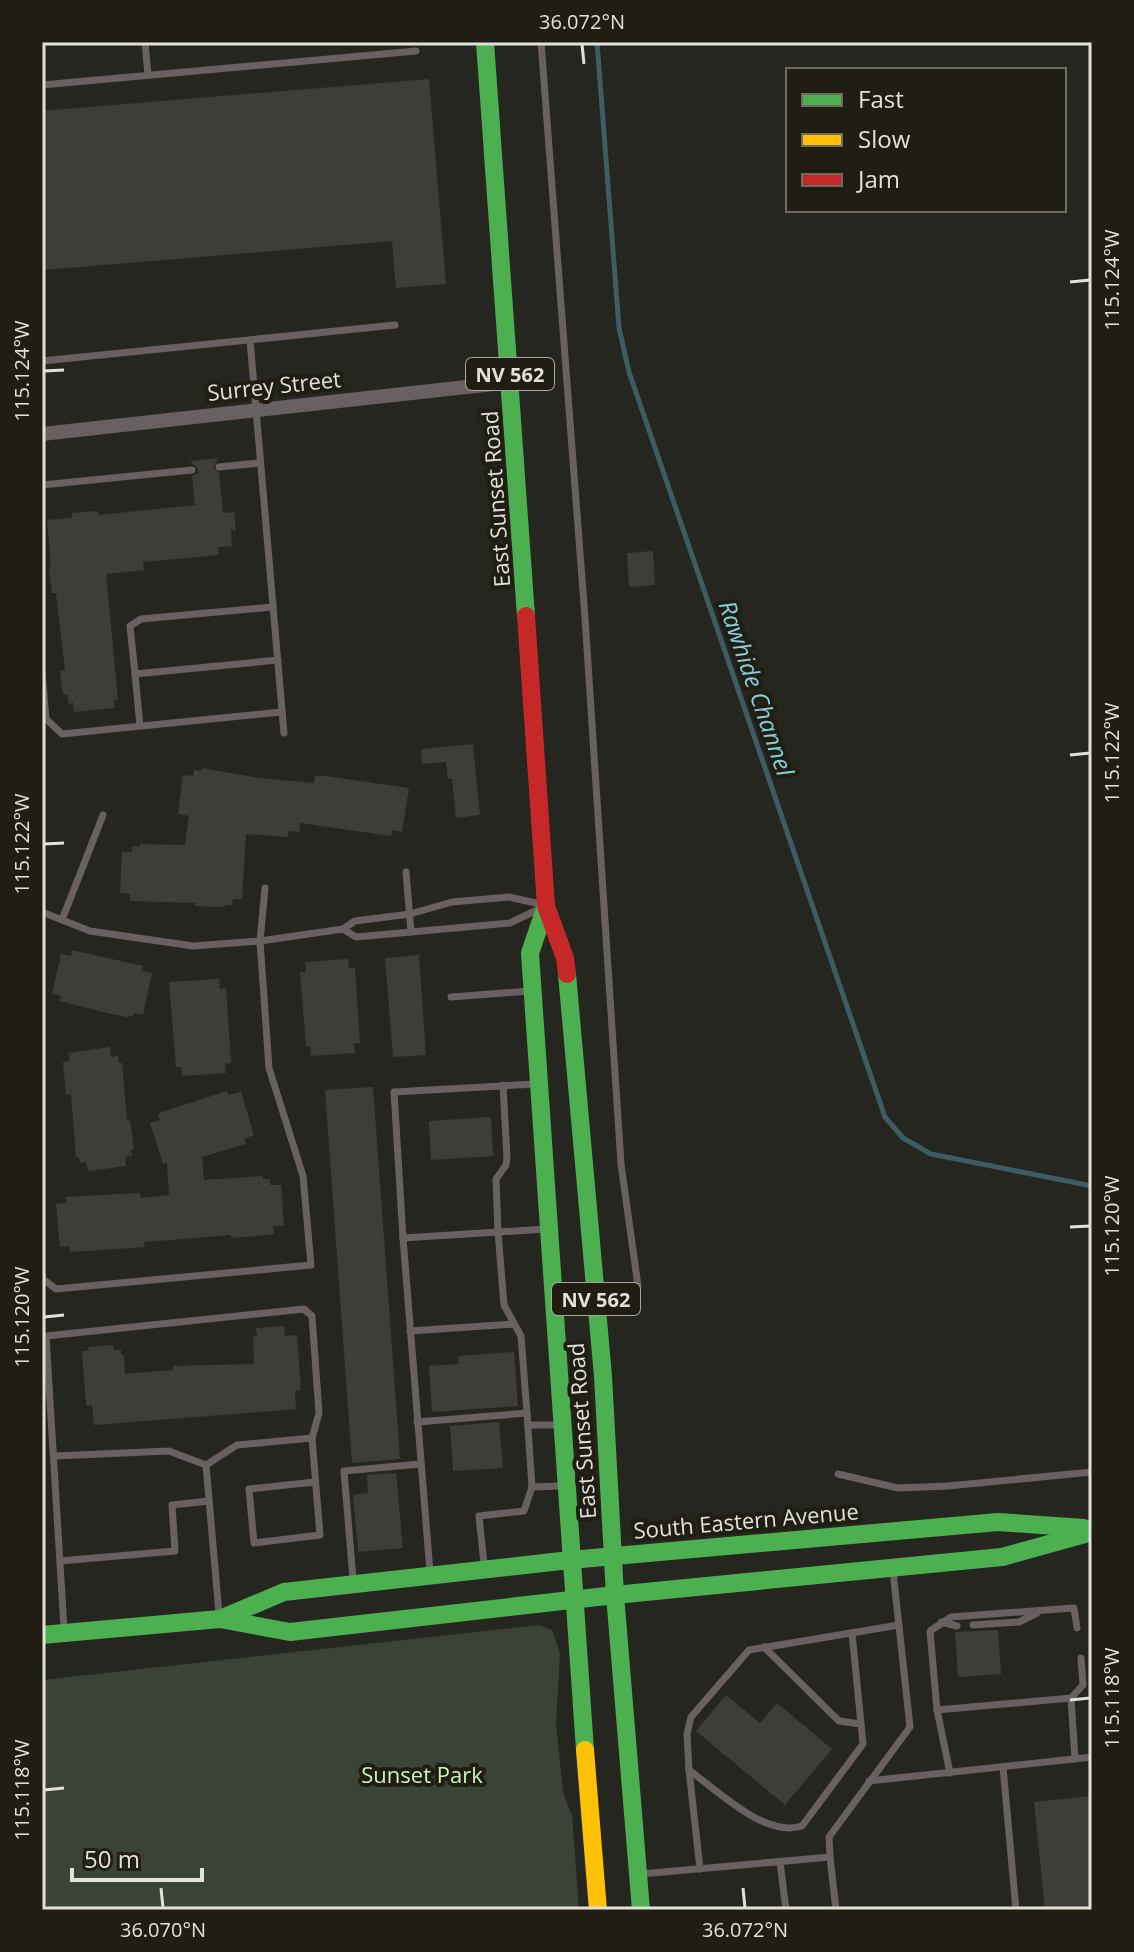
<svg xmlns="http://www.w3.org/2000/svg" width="1134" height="1952" viewBox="0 0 1134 1952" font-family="'Open Sans',sans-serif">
	<rect width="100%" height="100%" fill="#262620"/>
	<polygon fill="#3b4336" points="540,1625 552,1630 560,1653 556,1723 563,1792 572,1816 579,1910 42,1910 42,1680"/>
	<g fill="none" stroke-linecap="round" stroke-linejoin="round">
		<polyline stroke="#3b5d63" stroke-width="5" points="597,42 619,328 629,372 885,1117 903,1138 931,1154 1092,1186"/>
	</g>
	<g fill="#3f3d39">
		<polygon points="429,79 446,284 396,288 392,241 42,270 42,111"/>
		<polygon points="218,458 213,468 219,473 223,513 234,512 236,531 231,530 232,546 218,547 219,555 143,562 144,570 106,574 118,699 114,700 115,708 74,712 73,702 69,705 67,694 63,695 60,671 65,670 56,593 52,593 49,568 51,565 47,520 72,518 72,513 97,511 100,515 195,505 192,476 198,473 198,469 190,461"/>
		<polygon points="653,551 655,585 629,587 627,553"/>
		<polygon points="473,744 480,815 456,818 452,779 448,779 446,762 422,764 421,749"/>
		<polygon points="202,768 259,778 314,783 315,776 325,776 409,788 402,832 392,830 391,836 300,823 299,832 288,831 288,837 246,834 242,899 233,899 232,905 225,905 225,907 195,906 195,903 130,901 130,894 120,893 122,852 132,852 133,846 140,847 140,844 185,845 189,816 178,814 183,775 193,776 194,770 201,771"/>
		<polygon points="72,950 143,966 142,971 152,973 143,1015 134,1013 133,1016 127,1017 103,1012 60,1001 61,996 52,994 61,954 71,956"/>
		<polygon points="419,955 426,1055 393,1057 385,958"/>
		<polygon points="348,959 349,968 355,968 360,1043 354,1043 355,1053 311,1056 310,1046 306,1046 300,972 306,972 305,962"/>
		<polygon points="219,979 220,989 226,988 231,1063 225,1064 226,1073 182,1076 181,1067 176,1067 169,982"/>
		<polygon points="110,1047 111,1057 118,1056 119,1063 122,1063 127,1121 130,1120 134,1149 131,1149 132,1156 125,1157 126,1166 88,1171 86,1162 80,1163 79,1157 76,1157 71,1094 66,1095 63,1062 70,1061 68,1053"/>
		<polygon points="373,1087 400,1459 352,1463 325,1090"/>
		<polygon points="227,1091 228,1095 241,1092 254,1135 244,1139 246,1144 202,1157 204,1180 263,1176 263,1179 270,1179 270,1185 281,1185 284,1226 273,1226 274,1234 268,1235 231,1238 231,1235 144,1242 145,1247 70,1252 69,1246 60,1247 56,1204 67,1203 66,1197 140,1193 141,1198 169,1195 167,1163 163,1164 150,1123 160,1120 158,1114 162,1112"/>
		<polygon points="491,1117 493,1156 431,1160 429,1121"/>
		<polygon points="284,1326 285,1336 297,1335 301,1390 295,1391 296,1409 94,1425 92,1405 86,1406 82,1351 89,1351 88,1347 113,1345 114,1350 121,1350 121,1355 124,1355 125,1374 173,1370 173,1366 254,1364 253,1337 257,1336 256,1328"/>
		<polygon points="514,1352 518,1406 432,1412 429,1366 459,1364 459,1356"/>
		<polygon points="499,1422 503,1468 453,1471 450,1426"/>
		<polygon points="396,1473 403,1548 358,1552 353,1495 368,1493 367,1475"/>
		<polygon points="998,1630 1001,1674 958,1677 955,1632"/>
		<polygon points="726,1695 760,1723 777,1703 832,1749 785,1805 696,1731"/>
		<polygon points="1092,1796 1092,1910 1045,1910 1034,1802"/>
	</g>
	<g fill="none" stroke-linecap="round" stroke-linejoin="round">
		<g stroke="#686061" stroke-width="7">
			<polyline points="145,42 148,75"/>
			<polyline points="541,42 585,618 621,1164 638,1286"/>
			<polyline points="42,85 416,51"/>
			<polyline points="250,340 284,733"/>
			<polyline points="42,361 395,325"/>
			<polyline points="219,467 260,463"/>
			<polyline points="42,485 192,470"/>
			<polyline points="42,672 46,719 62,734 282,712"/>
			<polyline points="135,674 130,626 141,619 273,607"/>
			<polyline points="140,726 135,674 278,660"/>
			<polyline points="406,872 411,932"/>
			<polyline points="42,912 90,931 193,946 260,941 343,929 355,921 410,914 452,902 509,897 540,904"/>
			<polyline points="62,920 103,815"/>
			<polyline points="343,929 356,937 510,923 537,910"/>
			<polyline points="451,997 530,991"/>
			<polyline points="403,1238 546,1229"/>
			<polyline points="42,1273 43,1279 56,1289 311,1265 303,1176 269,1068 260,941 265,888"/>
			<polyline points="410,1331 514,1324"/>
			<polyline points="417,1422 527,1413 521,1336 504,1305 498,1232 496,1179 506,1165 507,1157 503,1085"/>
			<polyline points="528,1425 557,1425"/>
			<polyline points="55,1456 169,1451 206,1465"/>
			<polyline points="206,1465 237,1445 312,1438 320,1535 254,1543 249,1489 315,1482"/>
			<polyline points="206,1465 219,1614"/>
			<polyline points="838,1474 898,1488 948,1486 1092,1472"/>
			<polyline points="532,1487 561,1486"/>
			<polyline points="60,1561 175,1551 172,1505 209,1501"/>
			<polyline points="484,1564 479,1516 524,1511 532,1487 527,1413"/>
			<polyline points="430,1572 403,1238 394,1092 535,1084"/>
			<polyline points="353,1579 344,1471 420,1464"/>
			<polyline points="941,1622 957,1626"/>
			<polyline points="973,1625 1019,1622 1037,1613"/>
			<polyline points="64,1628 46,1336 304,1309 312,1316 319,1413 312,1438"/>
			<polyline points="764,1647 839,1721 861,1724"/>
			<polyline points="1071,1698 1083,1685 1081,1658"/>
			<polyline points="937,1710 930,1631 951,1617 1074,1608 1077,1628"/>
			<polyline points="1003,1767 1016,1910"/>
			<polyline points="689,1770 687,1734 691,1717 749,1650 899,1625"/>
			<polyline points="950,1773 937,1710 1071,1698 1075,1759"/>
			<polyline points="869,1781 1092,1757"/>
			<polyline points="830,1857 836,1910"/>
			<polyline points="780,1862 786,1910"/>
			<path d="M700,1869L689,1770C718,1791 765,1838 802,1826L863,1744L852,1633"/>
			<polyline points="641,1874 830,1857 829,1837 910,1727 893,1571"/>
		</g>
		<polyline stroke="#686061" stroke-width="14" points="42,434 511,382"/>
		<g stroke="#4caf50" stroke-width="18">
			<polyline points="485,42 526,616"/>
			<polyline points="546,906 530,953 585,1750"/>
			<polyline points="567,974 603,1376 615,1595 641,1910"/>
			<polyline points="220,1619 284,1592 570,1560 998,1522 1084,1528"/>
			<polyline points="42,1635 220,1619 290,1632 615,1595 1002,1557 1092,1532"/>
		</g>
		<polyline stroke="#ffc107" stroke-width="18" points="585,1750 598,1910"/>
		<polyline stroke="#c62828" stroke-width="18" points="526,616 546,906 565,958 567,974"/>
	</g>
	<path fill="none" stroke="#e2e1d9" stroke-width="3" d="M582,44L584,64M1070,282L1090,280M44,371L64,370M1070,755L1090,753M44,844L64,843M1070,1227L1090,1226M44,1317L64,1315M1070,1700L1090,1698M44,1790L64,1788M161,1888L163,1908M743,1888L745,1908"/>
	<g text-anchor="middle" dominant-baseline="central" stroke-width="8" stroke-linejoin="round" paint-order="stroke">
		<g fill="#201e13" stroke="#a8a69e" stroke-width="2">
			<rect x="466" y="358" width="88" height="32" rx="6"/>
			<rect x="552" y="1283" width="88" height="32" rx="6"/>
		</g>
		<g font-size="20" font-weight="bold" fill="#e2e1d9">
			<text x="510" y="374">NV 562</text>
			<text x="596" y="1299">NV 562</text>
		</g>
		<g font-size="22" fill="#e2e1d9" stroke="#201e13">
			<text transform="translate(274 385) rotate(-6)">Surrey Street</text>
			<text transform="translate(495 499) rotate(-94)">East Sunset Road</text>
			<text transform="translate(581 1431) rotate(-94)">East Sunset Road</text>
			<text transform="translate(746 1520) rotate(-5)">South Eastern Avenue</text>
		</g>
		<g font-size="22" fill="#d1f0be" stroke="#201e13">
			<text x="422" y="1774">Sunset Park</text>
		</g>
		<g font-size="24" font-style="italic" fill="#85cddb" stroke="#201e13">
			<text transform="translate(757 688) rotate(71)">Rawhide Channel</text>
		</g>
	</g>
	<rect width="1134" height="1952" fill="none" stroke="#201e13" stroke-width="88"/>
	<rect x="786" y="68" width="280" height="144" fill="#201e13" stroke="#6e6c62" stroke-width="2"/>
	<rect x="802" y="94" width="40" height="12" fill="#4caf50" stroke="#6e6c62" stroke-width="2"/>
	<text x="858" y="108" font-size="24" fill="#e2e1d9">Fast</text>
	<rect x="802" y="134" width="40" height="12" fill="#ffc107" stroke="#6e6c62" stroke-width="2"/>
	<text x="858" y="148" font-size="24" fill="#e2e1d9">Slow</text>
	<rect x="802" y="174" width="40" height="12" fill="#c62828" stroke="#6e6c62" stroke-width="2"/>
	<text x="858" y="188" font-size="24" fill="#e2e1d9">Jam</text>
	<path d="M72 1868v12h130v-12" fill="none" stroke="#e2e1d9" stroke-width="4"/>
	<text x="84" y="1868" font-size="24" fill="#e2e1d9" stroke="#201e13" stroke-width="6" paint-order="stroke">50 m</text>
	<rect x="44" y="44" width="1046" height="1864" fill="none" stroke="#e2e1d9" stroke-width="3"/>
	<g font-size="20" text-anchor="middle" fill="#e2e1d9">
		<text x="582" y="29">36.072°N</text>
		<text transform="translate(1112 280) rotate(-90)" y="7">115.124°W</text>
		<text transform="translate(22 371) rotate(-90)" y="7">115.124°W</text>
		<text transform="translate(1112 753) rotate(-90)" y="7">115.122°W</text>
		<text transform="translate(22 844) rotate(-90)" y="7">115.122°W</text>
		<text transform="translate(1112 1226) rotate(-90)" y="7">115.120°W</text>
		<text transform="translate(22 1317) rotate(-90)" y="7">115.120°W</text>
		<text transform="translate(1112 1698) rotate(-90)" y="7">115.118°W</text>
		<text transform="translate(22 1790) rotate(-90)" y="7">115.118°W</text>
		<text x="163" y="1937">36.070°N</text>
		<text x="745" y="1937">36.072°N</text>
	</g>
</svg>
